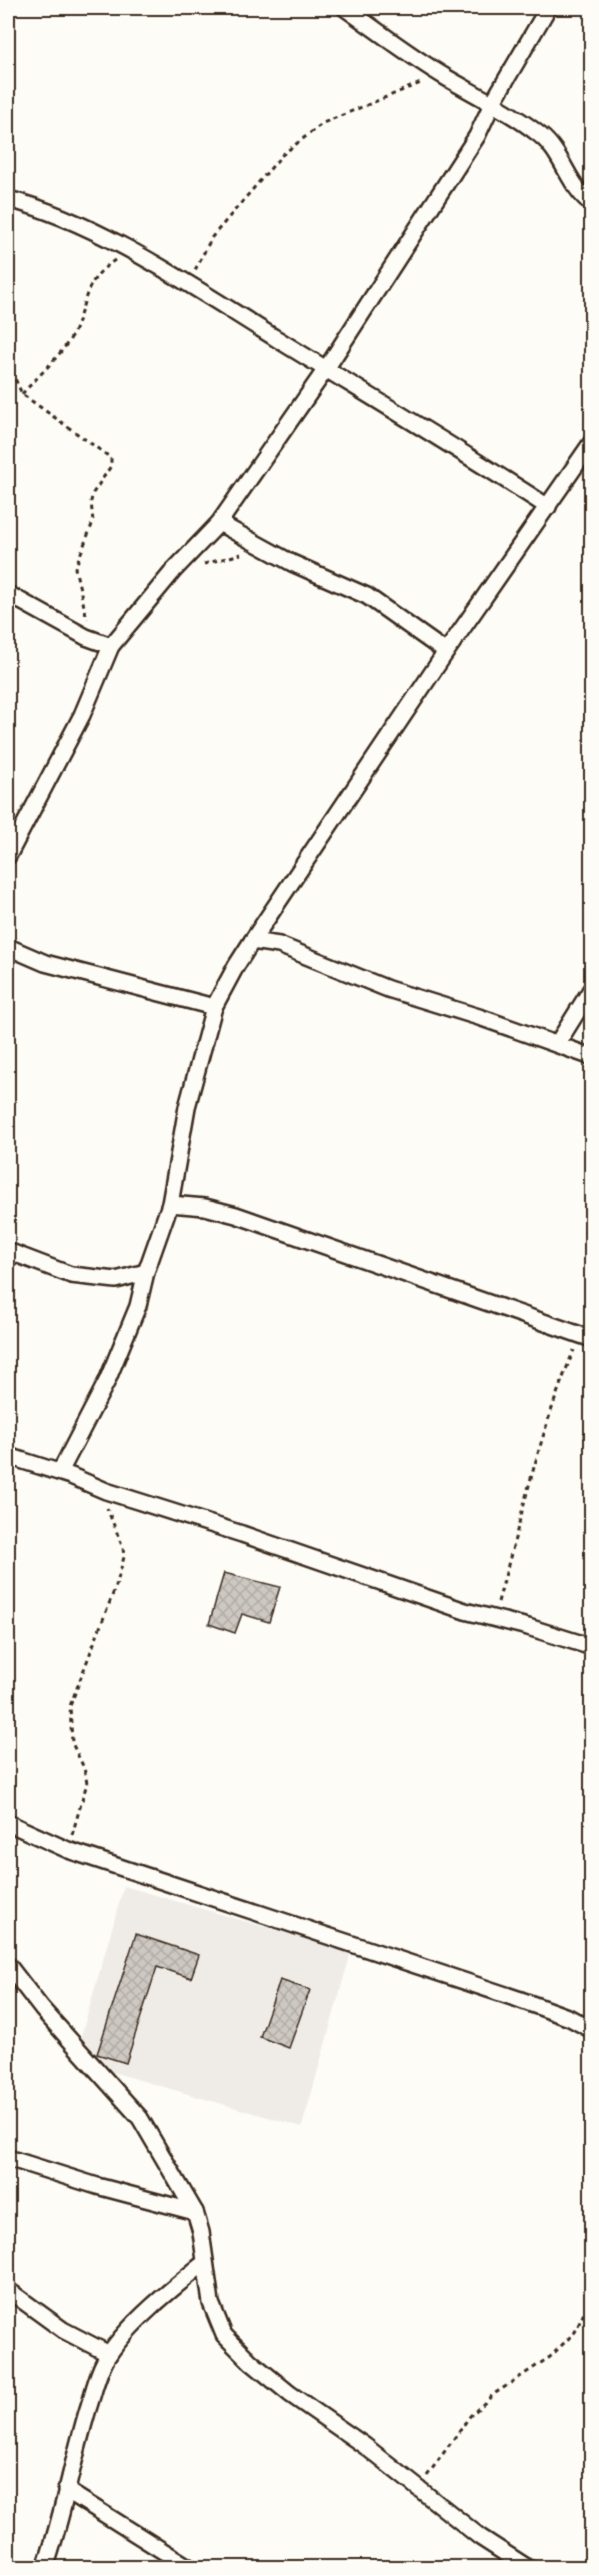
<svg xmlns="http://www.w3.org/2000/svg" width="599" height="2575" viewBox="0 0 599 2575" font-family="'Patrick Hand',sans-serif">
	<defs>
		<pattern id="building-cross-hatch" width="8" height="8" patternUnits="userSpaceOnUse" patternTransform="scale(1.5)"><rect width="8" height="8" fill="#cdc8c2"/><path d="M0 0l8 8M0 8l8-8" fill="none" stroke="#b1aca6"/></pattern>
	</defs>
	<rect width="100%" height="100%" fill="#fdfcf7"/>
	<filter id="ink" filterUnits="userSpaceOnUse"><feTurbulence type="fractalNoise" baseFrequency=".0167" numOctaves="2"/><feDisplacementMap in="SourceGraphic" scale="12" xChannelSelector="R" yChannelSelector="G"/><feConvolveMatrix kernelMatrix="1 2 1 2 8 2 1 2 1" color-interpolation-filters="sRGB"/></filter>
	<g filter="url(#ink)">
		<polygon fill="#efece7" points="124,1886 351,1952 302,2127 74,2061"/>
		<g fill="url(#building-cross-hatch)" stroke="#3b2a1e" stroke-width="1.5">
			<polygon points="224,1573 280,1587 269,1622 242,1614 235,1633 209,1624"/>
			<polygon points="136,1934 199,1955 191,1978 157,1967 126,2063 97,2054"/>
			<polygon points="280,1980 310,1990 289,2048 260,2037"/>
		</g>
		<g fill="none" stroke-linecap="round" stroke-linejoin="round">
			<defs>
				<g id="street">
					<path d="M345,8C378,31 411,57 447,78C478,96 511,112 540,135C563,153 568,186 592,204"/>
					<path d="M8,199C99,222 196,289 277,339C368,395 459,449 548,507"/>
					<polyline points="219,523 292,563 367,596 446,652"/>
					<polyline points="8,594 86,637 111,646"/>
					<polyline points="8,856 82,715 111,646 174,570 219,523 326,369 477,136 493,102 548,8"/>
					<polyline points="252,941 279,945 388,989 482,1018 592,1057"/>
					<polyline points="8,947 45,963 214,1007"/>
					<polyline points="557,1044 592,988"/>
					<polyline points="170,1204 205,1207 236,1215 592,1339"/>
					<polyline points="8,1251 71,1275 116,1280 146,1272"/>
					<polyline points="8,1456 71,1476 106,1491 242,1534 465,1611 528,1627 592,1647"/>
					<polyline points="60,1472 107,1381 138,1306 146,1272 170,1204 187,1107 214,1007 236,966 252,941 446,652 592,442"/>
					<polyline points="8,1823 68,1850 518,1999 570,2018 592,2030"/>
					<polyline points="8,1965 42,2009 140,2118 195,2212 201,2232 211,2303 224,2335 251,2362 290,2394 365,2446 480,2537 528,2568"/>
					<polyline points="8,2158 97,2186 195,2212"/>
					<polyline points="8,2290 63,2330 109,2354"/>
					<polyline points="66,2490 190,2568"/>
					<path d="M45,2568C63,2516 72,2462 88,2409C94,2391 98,2370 109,2354C131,2321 173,2288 204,2263"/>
				</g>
			</defs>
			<use href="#street" stroke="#3b2a1e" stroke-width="20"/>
			<g stroke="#3b2a1e" stroke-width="3" stroke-dasharray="4.5 4.5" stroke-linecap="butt">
				<polyline points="195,270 212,237 282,155 323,123 423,82"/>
				<polyline points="8,363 22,394 111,458 111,466 93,493 91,501 93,522 75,568 87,619"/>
				<path d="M22,394C37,377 64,353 74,332C87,302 83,281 115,260"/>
				<polyline points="204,564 241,554"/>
				<path d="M498,1602C522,1516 539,1433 574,1350"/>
				<polyline points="72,1835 87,1783 84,1768 72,1743 70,1706 117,1583 124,1557 123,1548 107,1508"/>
				<polyline points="427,2476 470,2416 494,2394 550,2357 575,2332 592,2296"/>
			</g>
			<use href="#street" stroke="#fdfcf7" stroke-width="15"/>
		</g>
	</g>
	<rect width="599" height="2575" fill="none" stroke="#fdfcf7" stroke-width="30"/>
	<rect x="15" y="15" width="569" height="2545" fill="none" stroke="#3b2a1e" stroke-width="2" filter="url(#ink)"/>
</svg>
